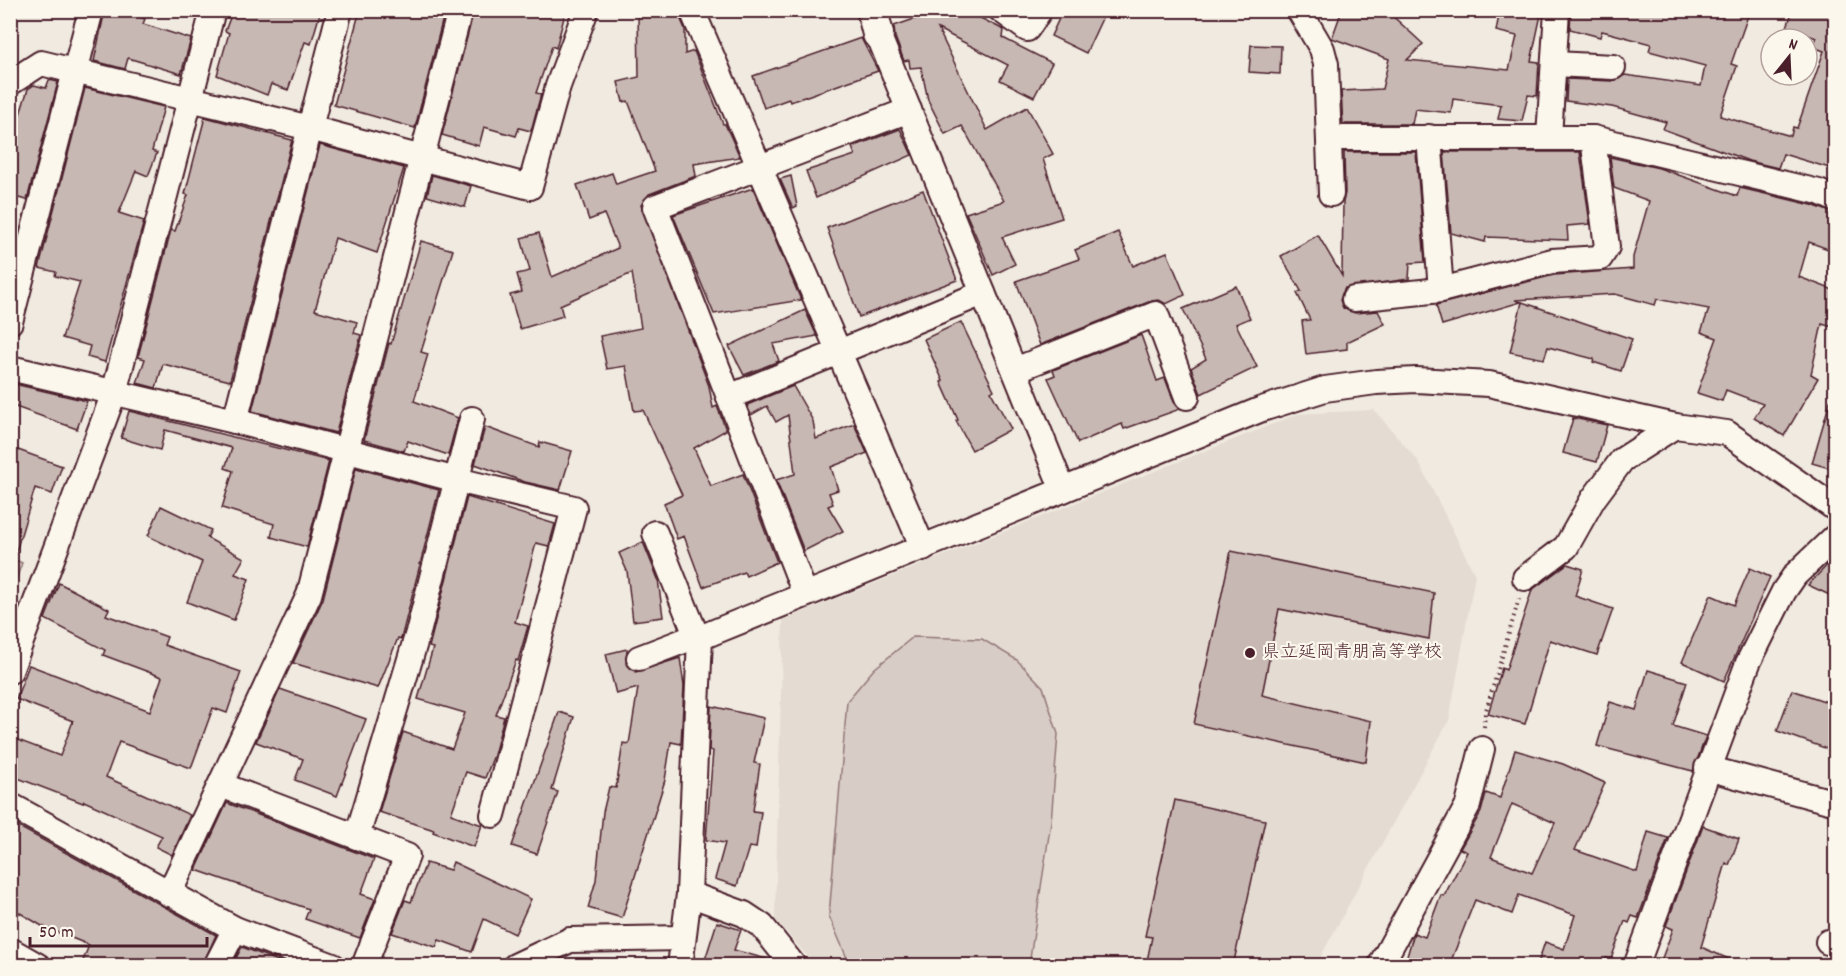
<svg xmlns="http://www.w3.org/2000/svg" width="1846" height="976" viewBox="0 0 1846 976" font-family="Dekko,'Klee One',sans-serif">
	<rect width="100%" height="100%" fill="#f0eae0"/>
	<filter id="ink" filterUnits="userSpaceOnUse"><feTurbulence type="fractalNoise" baseFrequency=".0167" numOctaves="2"/><feDisplacementMap in="SourceGraphic" scale="12" xChannelSelector="R" yChannelSelector="G"/><feConvolveMatrix kernelMatrix="1 2 1 2 8 2 1 2 1" color-interpolation-filters="sRGB"/></filter>
	<g filter="url(#ink)">
		<polygon fill="#e4dbd2" points="1374,410 1418,461 1475,575 1449,720 1316,965 815,965 775,919 783,620 1298,414"/>
		<g fill="#d8ccc6" stroke="#917678" stroke-width="1.5">
			<polygon points="11,558 22,563 11,594 10,558"/>
			<polygon points="913,637 982,639 1017,660 1043,687 1058,734 1051,822 1029,965 850,965 829,916 847,701 874,669"/>
		</g>
		<g fill="#c8b8b3" stroke="#4a1f2b" stroke-width="1.5" fill-rule="evenodd">
			<polygon points="105,10 121,10 145,19 143,24 191,39 181,74 128,58 125,69 94,61"/>
			<polygon points="233,10 321,10 311,44 305,42 288,90 271,84 267,95 217,75 229,33 225,31"/>
			<polygon points="360,10 445,10 415,128 334,105"/>
			<polygon points="474,10 566,10 556,48 552,46 536,93 541,94 531,131 519,128 516,136 484,127 479,146 442,135"/>
			<polygon points="903,10 965,10 1004,30 1003,38 1052,63 1034,97 1000,80 1008,65 938,29 987,130 1027,107 1053,154 1043,159 1062,218 1002,237 1015,264 993,275 966,213 1004,201 962,126 945,134 928,100 921,67 910,68 909,60 904,61 895,37 894,26 917,18"/>
			<polygon points="1063,10 1106,10 1086,53 1051,36"/>
			<polygon points="1342,10 1386,10 1423,44 1407,60 1509,70 1517,36 1496,31 1500,10 1542,10 1531,61 1539,62 1537,96 1528,95 1522,121 1498,119 1501,105 1453,99 1451,113 1415,109 1412,124 1343,124 1341,91 1382,89 1389,59 1332,38"/>
			<polygon points="1571,10 1750,10 1731,64 1737,66 1720,116 1791,136 1793,127 1797,128 1824,51 1813,47 1816,38 1787,27 1793,10 1836,10 1836,170 1783,154 1778,168 1749,161 1663,129 1666,122 1612,107 1566,101 1567,79 1612,81 1625,75 1701,86 1705,66 1649,51 1651,44 1602,31 1600,37 1570,29"/>
			<polygon points="638,13 678,13 685,29 685,54 694,51 723,124 725,124 740,157 694,164 696,176 649,194 641,205 709,386 713,408 717,406 726,430 694,448 711,486 743,474 777,562 746,576 744,572 703,587 684,536 677,539 664,503 682,495 643,410 634,411 626,366 607,369 600,336 641,328 632,273 560,305 563,316 520,329 510,295 522,292 517,274 530,271 521,238 539,233 552,277 618,248 604,214 589,220 577,185 612,173 616,184 655,171 628,101 623,102 618,82 639,77"/>
			<polygon points="861,38 878,71 790,102 789,99 764,108 753,76"/>
			<polygon points="1251,45 1281,46 1280,74 1249,72"/>
			<polygon points="49,80 58,82 27,200 10,196 10,111 20,114 28,89 34,85 46,88"/>
			<polygon points="85,88 164,107 152,151 157,153 148,176 136,171 119,213 144,221 105,362 87,357 90,346 62,338 80,282 55,276 56,272 39,268"/>
			<polygon points="205,117 292,140 230,381 163,364 156,388 137,383 145,359 138,357 171,230 175,231 188,195 185,194"/>
			<polygon points="900,129 912,155 816,198 806,171 855,155 852,147"/>
			<polygon points="320,145 404,168 377,253 335,238 315,310 357,322 354,333 361,335 336,433 252,411"/>
			<polygon points="1344,152 1416,152 1425,262 1410,263 1409,279 1345,288 1340,300 1343,308 1355,313 1378,311 1385,324 1347,342 1347,349 1306,354 1302,321 1310,320 1297,293 1301,291 1281,256 1318,235 1342,276 1343,202 1345,193"/>
			<polygon points="1444,152 1580,152 1590,224 1567,226 1568,240 1486,237 1485,242 1451,233"/>
			<polygon points="1610,157 1659,168 1737,196 1740,188 1812,205 1836,214 1836,252 1809,242 1799,277 1836,291 1836,328 1822,324 1811,374 1818,378 1784,436 1754,418 1763,404 1726,390 1722,401 1697,393 1717,338 1701,332 1709,309 1657,299 1655,305 1615,294 1515,300 1521,302 1442,325 1436,305 1554,275 1633,269 1633,257 1649,201 1614,188"/>
			<polygon points="432,175 471,186 465,207 427,196"/>
			<polygon points="791,176 797,206 793,208 780,179"/>
			<polygon points="753,188 801,300 714,314 673,215"/>
			<polygon points="923,190 957,280 859,317 827,228"/>
			<polygon points="1118,232 1133,266 1167,252 1185,295 1166,304 1159,300 1151,301 1040,345 1016,281 1079,259 1075,250"/>
			<polygon points="421,241 453,250 421,352 428,354 414,401 458,418 448,455 408,441 404,451 364,440 389,343 391,344"/>
			<polygon points="1236,286 1250,318 1236,324 1257,367 1201,394 1191,368 1206,359 1183,309"/>
			<polygon points="1522,302 1632,339 1621,371 1593,362 1594,359 1548,347 1544,359 1510,352"/>
			<polygon points="805,310 817,336 773,344 779,361 744,375 729,346"/>
			<polygon points="961,322 994,390 991,392 1011,429 972,450 956,421 958,420 941,382 943,381 924,339"/>
			<polygon points="1141,335 1157,381 1165,378 1174,402 1180,409 1124,429 1122,424 1078,443 1048,378 1055,375 1053,370"/>
			<polygon points="10,383 87,401 77,429 10,405"/>
			<polygon points="793,386 813,421 816,439 854,424 867,453 831,467 838,490 829,493 833,504 828,506 843,531 804,551 776,480 795,474 788,415 776,422 767,406 751,415 747,405"/>
			<polygon points="1830,401 1836,402 1836,470 1812,463"/>
			<polygon points="129,411 329,461 307,547 271,537 274,524 222,508 233,471 225,468 232,448 165,430 160,450 121,438"/>
			<polygon points="1573,418 1607,425 1597,462 1563,453"/>
			<polygon points="485,427 539,447 540,442 572,451 560,490 525,482 475,464"/>
			<polygon points="10,447 62,466 52,494 35,488 15,555 10,554"/>
			<polygon points="356,468 439,490 401,639 398,638 378,688 293,663 323,599"/>
			<polygon points="467,497 555,524 549,546 536,543 515,622 528,626 518,661 516,660 496,715 504,717 494,755 485,778 466,772 451,814 482,825 474,847 433,832 434,830 379,812 403,732 452,749 465,713 418,699 433,648 429,647"/>
			<polygon points="161,506 211,530 207,538 244,558 235,574 249,579 234,620 187,602 202,562 148,536"/>
			<polygon points="643,542 658,579 663,617 633,621 627,571 619,553"/>
			<polygon points="1231,551 1434,593 1429,639 1279,609 1262,695 1371,721 1366,762 1194,724"/>
			<polygon points="1836,556 1836,598 1808,585"/>
			<polygon points="1567,564 1583,569 1575,596 1613,609 1597,655 1550,640 1525,724 1488,714 1502,668 1506,670 1532,590"/>
			<polygon points="1750,568 1770,577 1724,681 1682,662 1711,595 1734,605"/>
			<polygon points="59,583 109,609 106,615 167,637 164,645 241,672 227,713 213,708 191,768 119,742 106,777 190,815 172,855 156,847 162,836 84,801 83,803 10,775 10,737 60,756 73,721 16,699 29,665 150,711 162,677 103,655 105,650 45,619"/>
			<polygon points="627,649 626,664 636,672 680,658 684,686 681,744 671,742 665,780 622,918 588,908 596,880 603,812 609,787 616,788 623,743 629,744 638,688 616,694 606,654"/>
			<polygon points="1648,670 1687,682 1673,726 1706,736 1693,771 1597,746 1610,702 1636,710"/>
			<polygon points="280,689 366,719 337,796 295,780 303,759 256,742"/>
			<polygon points="1792,690 1836,705 1836,752 1777,731"/>
			<polygon points="711,706 764,718 754,763 760,764 753,811 761,812 756,848 749,847 737,886 715,879 725,843 706,840 713,751 709,750"/>
			<polygon points="559,712 574,717 552,790 558,792 537,854 512,846"/>
			<path d="M1515,750L1563,764L1605,783L1575,850L1637,872L1648,832L1668,838L1638,918L1632,916L1629,923L1625,921L1611,959L1606,958L1604,966H1537L1545,942L1564,949L1575,915L1519,895L1512,914L1475,900L1449,966H1404L1414,933L1425,937L1441,895L1444,896L1467,852L1460,849L1481,812L1486,793L1500,798ZM1512,804L1555,823L1532,873L1491,857Z"/>
			<polygon points="1175,800 1265,820 1233,966 1146,966 1152,937 1145,936"/>
			<polygon points="227,803 374,859 361,894 375,899 360,938 305,919 309,909 196,870"/>
			<polygon points="10,822 216,935 202,966 81,966 89,945 42,926 10,907"/>
			<polygon points="1703,826 1739,839 1729,865 1726,863 1701,947 1745,966 1659,966 1673,929 1666,926"/>
			<polygon points="453,862 531,899 515,934 484,919 472,952 439,940 436,947 392,933 405,900 411,902 426,863 450,870"/>
			<polygon points="717,922 741,930 734,950 770,960 769,966 703,966"/>
			<polygon points="242,947 291,966 232,966"/>
		</g>
		<g fill="none" stroke-linecap="round" stroke-linejoin="round">
			<defs>
				<g id="minor">
					<polyline points="692,10 923,548"/>
					<polyline points="1001,10 1027,29 1040,10"/>
					<polyline points="1299,10 1322,49 1326,64 1331,194"/>
					<polyline points="878,34 1063,490"/>
					<polyline points="1555,64 1613,67"/>
					<polyline points="10,83 41,63 310,128 530,187 558,86 586,10"/>
					<polyline points="909,110 655,207 729,397 983,293"/>
					<polyline points="1429,137 1441,290"/>
					<polyline points="1549,137 1557,10"/>
					<polyline points="1331,138 1593,138 1819,192 1836,200"/>
					<polyline points="1354,299 1441,290 1552,261 1600,258 1607,247 1593,138"/>
					<polyline points="10,322 91,10"/>
					<polyline points="10,368 235,421 457,480 574,508 493,815"/>
					<polyline points="1015,370 1156,314 1187,397"/>
					<polyline points="729,397 805,594"/>
					<polyline points="235,421 340,10"/>
					<polyline points="1525,578 1566,547 1593,499 1622,460 1675,426"/>
					<polyline points="639,658 686,640 700,638 694,630 655,533"/>
					<polyline points="10,671 114,393 213,10"/>
					<polyline points="1707,768 1836,803"/>
					<polyline points="221,785 407,856 364,966"/>
					<polyline points="10,805 235,929 333,966"/>
					<polyline points="357,837 419,629 472,419"/>
					<polyline points="169,894 309,595 460,10"/>
					<polyline points="1828,942 1836,944"/>
					<polyline points="10,950 38,966"/>
					<polyline points="216,966 235,929"/>
					<polyline points="515,966 570,940 683,938"/>
					<polyline points="680,966 689,894"/>
					<polyline points="794,966 762,926 744,914 689,894 700,638 714,632 1262,409 1325,389 1376,382 1416,380 1489,384 1675,426 1727,433 1836,509"/>
					<polyline points="1380,966 1468,805 1482,749"/>
					<polyline points="1636,966 1748,663 1784,591 1795,575 1836,536"/>
				</g>
				<polyline id="tertiary" points="872,10 878,34"/>
			</defs>
			<use href="#minor" stroke="#4a1f2b" stroke-width="28"/>
			<use href="#tertiary" stroke="#4a1f2b" stroke-width="34"/>
			<polyline stroke="#4a1f2b" stroke-width="4" stroke-dasharray="1.5 4.5" stroke-linecap="butt" points="1484,727 1485,714 1519,599"/>
			<use href="#minor" stroke="#fbf7ec" stroke-width="24"/>
			<use href="#tertiary" stroke="#fbf7ec" stroke-width="30"/>
		</g>
	</g>
	<circle fill="#4a1f2b" stroke="#fbf7ec" stroke-width="2" cx="1250" cy="653" r="6"/>
	<g text-anchor="middle" dominant-baseline="central" stroke-width="4.5" stroke-linejoin="round" paint-order="stroke">
		<g font-size="18" fill="#4a1f2b" stroke="#fbf7ec" text-anchor="start">
			<text x="1262" y="653">県立延岡青朋高等学校</text>
		</g>
	</g>
	<rect width="1846" height="976" fill="none" stroke="#fbf7ec" stroke-width="36"/>
	<rect x="18" y="18" width="1810" height="940" fill="none" stroke="#4a1f2b" stroke-width="2" filter="url(#ink)"/>
	<g transform="translate(1789 57) rotate(18)"><circle r="28" fill="#fbf7ec" stroke="#b4a19f" stroke-width="1.5"/>
	<path d="M0-4.5L10 22L0 15L-10 22Z" fill="#4a1f2b"/>
	<text y="-9" font-size="16" font-weight="bold" text-anchor="middle" fill="#4a1f2b">N</text>
	</g>
	<path d="M30 937v9h177v-9" fill="none" stroke="#4a1f2b" stroke-width="3"/>
	<text x="39" y="937" font-size="18" fill="#4a1f2b" stroke="#fbf7ec" stroke-width="4.5" paint-order="stroke">50 m</text>
</svg>
